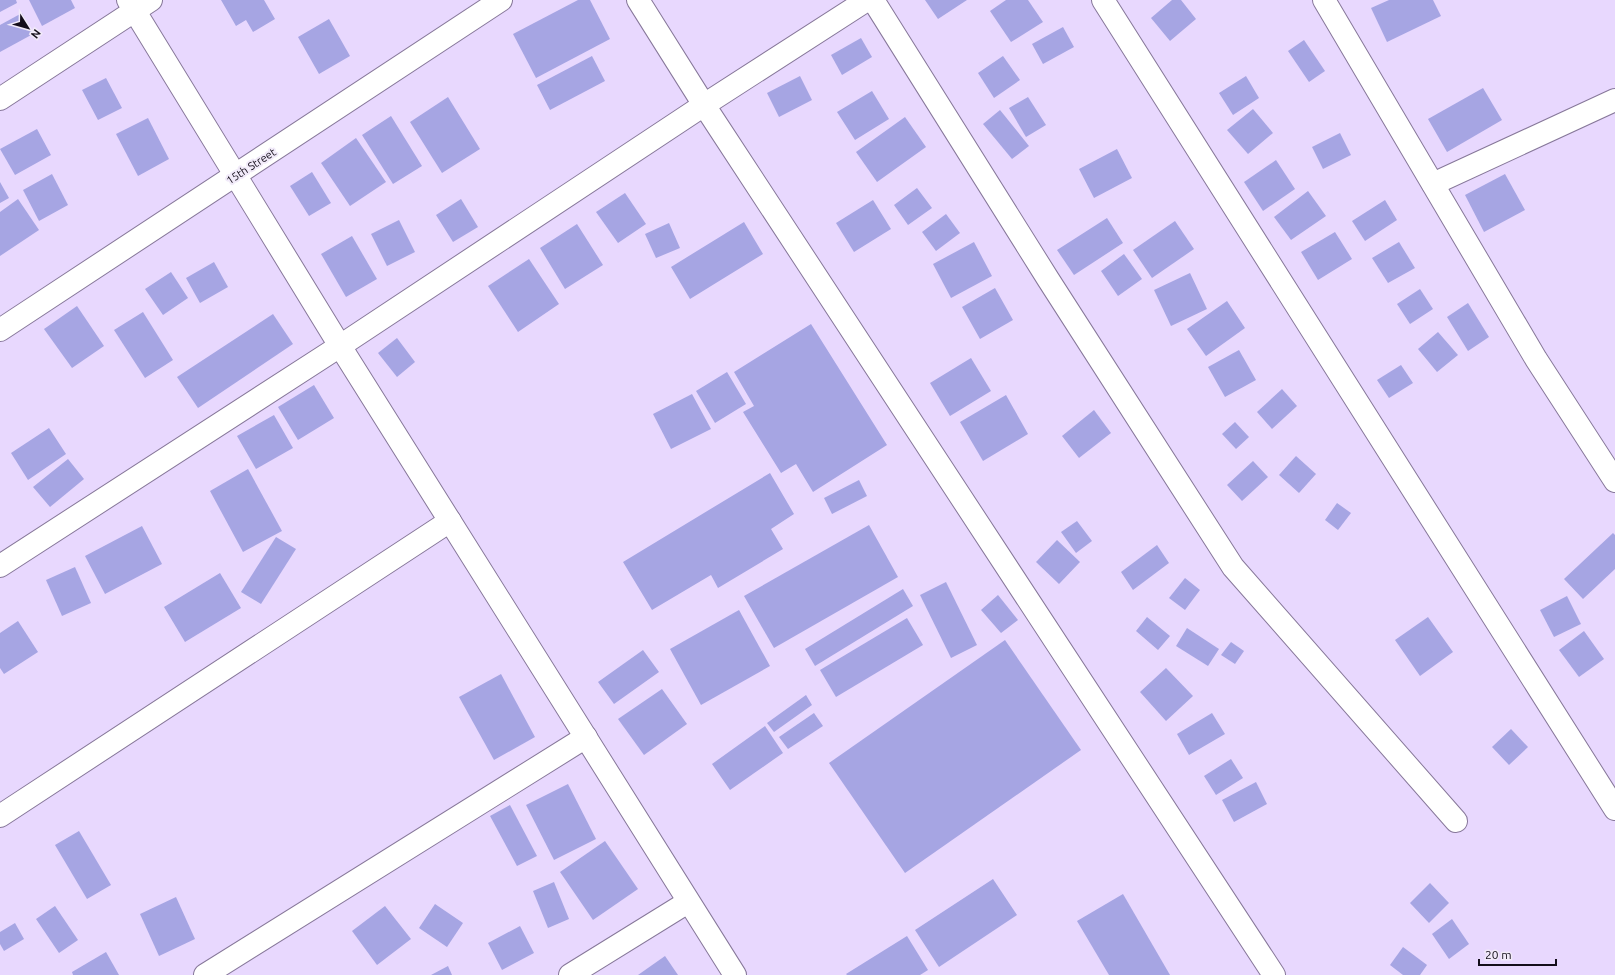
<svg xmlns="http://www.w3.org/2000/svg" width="1615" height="975" viewBox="0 0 1615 975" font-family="Ubuntu,sans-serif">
	<rect width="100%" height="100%" fill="#e8d8fe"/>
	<g fill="#a6a5e3">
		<polygon points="0,0 16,0 17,3 0,12"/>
		<polygon points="29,0 71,0 75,8 42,26"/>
		<polygon points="221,0 264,0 275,19 253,32 246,20 236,26"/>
		<polygon points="578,0 590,0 610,39 536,78 513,34"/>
		<polygon points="925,0 967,0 938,19"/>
		<polygon points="1006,0 1028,0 1043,22 1011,42 990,11"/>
		<polygon points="1172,0 1181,0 1196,19 1170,41 1151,18"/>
		<polygon points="1389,0 1433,0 1441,16 1387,42 1371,8"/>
		<polygon points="22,13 33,34 0,52 0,25"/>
		<polygon points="329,19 350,56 319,74 298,37"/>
		<polygon points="1063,27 1074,47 1043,64 1032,44"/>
		<polygon points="861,38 872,57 842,75 831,55"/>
		<polygon points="1304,40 1325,71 1309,82 1288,51"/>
		<polygon points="592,56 605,81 550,110 537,85"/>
		<polygon points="1003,56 1020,80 994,98 978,73"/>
		<polygon points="800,76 812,100 779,117 767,93"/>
		<polygon points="1246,76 1259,98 1233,115 1219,93"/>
		<polygon points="106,78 122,108 98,120 82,90"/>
		<polygon points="1483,88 1502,120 1447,152 1428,119"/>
		<polygon points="872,91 889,119 855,140 837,112"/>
		<polygon points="448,97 480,149 442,173 410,122"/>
		<polygon points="1028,97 1046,125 1026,137 1009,108"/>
		<polygon points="1253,109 1273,133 1248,154 1227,130"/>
		<polygon points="1000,110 1029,146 1012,159 983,124"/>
		<polygon points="391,116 422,166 393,184 362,135"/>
		<polygon points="905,117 926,147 877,182 856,152"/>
		<polygon points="148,118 169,159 138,176 116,134"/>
		<polygon points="37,129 51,155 15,175 0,149"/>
		<polygon points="1340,133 1351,155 1323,169 1312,147"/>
		<polygon points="356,138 386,182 350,206 321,163"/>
		<polygon points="1117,149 1132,178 1094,198 1079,169"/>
		<polygon points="1276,160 1295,189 1263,211 1244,182"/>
		<polygon points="312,172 331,203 309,216 290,186"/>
		<polygon points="52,174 68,205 39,221 23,190"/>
		<polygon points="1505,174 1525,210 1484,232 1465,195"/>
		<polygon points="0,182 9,198 0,203"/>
		<polygon points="917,188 932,208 908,225 894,205"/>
		<polygon points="1308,191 1326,216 1291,240 1274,217"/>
		<polygon points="625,193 646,224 618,243 596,212"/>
		<polygon points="18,199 39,230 0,256 0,212"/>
		<polygon points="461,199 478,227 453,242 436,215"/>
		<polygon points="873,200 891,229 854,252 836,223"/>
		<polygon points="1385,200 1397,220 1365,241 1352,221"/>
		<polygon points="946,214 960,233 936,251 922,232"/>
		<polygon points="1107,218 1123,243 1074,275 1057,250"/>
		<polygon points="399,220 415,252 387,266 371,234"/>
		<polygon points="1175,221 1194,249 1152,278 1133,250"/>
		<polygon points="744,222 763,254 690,299 671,267"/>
		<polygon points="669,223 680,248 656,258 645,234"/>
		<polygon points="577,224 603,265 565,289 540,248"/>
		<polygon points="1335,232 1352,259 1318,280 1301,252"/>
		<polygon points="352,236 377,279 346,297 321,254"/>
		<polygon points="974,242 992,276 951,298 933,264"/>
		<polygon points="1399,242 1415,268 1388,283 1372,258"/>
		<polygon points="1124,254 1142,279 1118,296 1101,271"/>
		<polygon points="529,259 559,304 518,332 488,286"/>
		<polygon points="214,262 228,287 200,303 186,278"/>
		<polygon points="171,272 188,298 163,315 145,289"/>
		<polygon points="1190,273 1207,309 1171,326 1154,290"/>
		<polygon points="995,288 1013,320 980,339 962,307"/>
		<polygon points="1420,289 1433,309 1410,324 1397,304"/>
		<polygon points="1227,301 1245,328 1206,356 1187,329"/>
		<polygon points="1468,303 1489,337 1468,351 1447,317"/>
		<polygon points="77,306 104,346 72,368 44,329"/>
		<polygon points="143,312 173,360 145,378 114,330"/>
		<polygon points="273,314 293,344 198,408 177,377"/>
		<polygon points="811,324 887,445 813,492 796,464 781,473 743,412 754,406 734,372"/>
		<polygon points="1438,332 1458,355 1437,372 1418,349"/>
		<polygon points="397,338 415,362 397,377 378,353"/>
		<polygon points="1239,350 1256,380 1225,397 1208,367"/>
		<polygon points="971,358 991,391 950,416 930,383"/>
		<polygon points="1401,365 1413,383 1389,398 1377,380"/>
		<polygon points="727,372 746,404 715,423 696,391"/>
		<polygon points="314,385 334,418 298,440 278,407"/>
		<polygon points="1282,389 1297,406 1272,429 1257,412"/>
		<polygon points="692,394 711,429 671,449 653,414"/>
		<polygon points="1006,395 1028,434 983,461 960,422"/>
		<polygon points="1094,410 1111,433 1079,458 1062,436"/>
		<polygon points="274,415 293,448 256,469 237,436"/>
		<polygon points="1235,422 1249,437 1236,449 1222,434"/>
		<polygon points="49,428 66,454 28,480 11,453"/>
		<polygon points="1296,456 1316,474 1299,493 1279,475"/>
		<polygon points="68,459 84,479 50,507 33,487"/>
		<polygon points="1253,461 1268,477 1242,501 1227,485"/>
		<polygon points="248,469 282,531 243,552 210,491"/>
		<polygon points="770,473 794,514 771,529 783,549 718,588 711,575 652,610 623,562"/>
		<polygon points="859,480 867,496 832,514 824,498"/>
		<polygon points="1337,503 1351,513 1338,530 1325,520"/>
		<polygon points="1077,521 1092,541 1076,553 1061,532"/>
		<polygon points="869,525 898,577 774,648 744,596"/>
		<polygon points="142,526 162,564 105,594 85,556"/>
		<polygon points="1613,533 1615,535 1615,569 1583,599 1564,579"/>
		<polygon points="276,537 296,549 261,604 241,592"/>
		<polygon points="1057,540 1080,562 1059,584 1036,562"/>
		<polygon points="1157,545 1169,563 1133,590 1121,572"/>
		<polygon points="75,567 91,603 62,616 46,580"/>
		<polygon points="220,573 241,608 185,642 164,607"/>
		<polygon points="1185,578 1200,590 1185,610 1169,598"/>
		<polygon points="946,582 977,645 951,658 920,595"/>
		<polygon points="903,589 913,606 815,666 805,649"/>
		<polygon points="998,595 1018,620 1001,633 981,610"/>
		<polygon points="1567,596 1581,624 1554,637 1540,610"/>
		<polygon points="739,610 770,666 701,705 670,649"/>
		<polygon points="1147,617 1170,636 1158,650 1136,631"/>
		<polygon points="1428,617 1453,652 1420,676 1395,640"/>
		<polygon points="907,618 923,645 836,697 820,670"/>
		<polygon points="18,621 38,652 4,674 0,668 0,633"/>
		<polygon points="1187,628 1219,649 1208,666 1176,646"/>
		<polygon points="1584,631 1604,659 1579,677 1559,650"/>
		<polygon points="1005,640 1081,750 905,873 829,763"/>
		<polygon points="1231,642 1244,651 1235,664 1221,655"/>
		<polygon points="643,650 659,672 614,704 598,682"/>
		<polygon points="1166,668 1193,696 1166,721 1140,692"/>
		<polygon points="501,674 535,737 494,760 459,697"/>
		<polygon points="662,689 687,724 644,755 618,719"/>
		<polygon points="806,695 812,705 774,732 767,723"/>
		<polygon points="814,713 823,726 788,749 779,737"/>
		<polygon points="1212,713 1225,734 1189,755 1177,734"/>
		<polygon points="765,726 783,753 730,790 712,764"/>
		<polygon points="1511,729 1528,747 1509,765 1492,747"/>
		<polygon points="1231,759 1243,778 1216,795 1204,776"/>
		<polygon points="1256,782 1267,804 1234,822 1222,800"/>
		<polygon points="568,784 596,839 554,860 526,805"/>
		<polygon points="510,805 537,856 517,866 490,816"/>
		<polygon points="79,831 111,885 87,899 55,845"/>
		<polygon points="605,841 638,889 593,920 560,872"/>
		<polygon points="993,879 1017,915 939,967 915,930"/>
		<polygon points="554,882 569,919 548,928 533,891"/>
		<polygon points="1430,883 1449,903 1429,923 1410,903"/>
		<polygon points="1123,894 1170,975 1109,975 1077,921"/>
		<polygon points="176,897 195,939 159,956 140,914"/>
		<polygon points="435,904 463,923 447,947 419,928"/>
		<polygon points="55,906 78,940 59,953 36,919"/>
		<polygon points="385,906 411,939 377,965 352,931"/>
		<polygon points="1452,919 1469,944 1449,959 1432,934"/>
		<polygon points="15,923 24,939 4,951 0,944 0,932"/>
		<polygon points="520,926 534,953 502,970 488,943"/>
		<polygon points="907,936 928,970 920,975 847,975 846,974"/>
		<polygon points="1403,947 1427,965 1420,975 1403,975 1390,965"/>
		<polygon points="106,952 119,975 73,975 72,972"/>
		<polygon points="665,956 678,975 638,975"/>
		<polygon points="448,966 452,975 431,975"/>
	</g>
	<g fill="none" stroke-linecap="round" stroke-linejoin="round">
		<defs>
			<g id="minor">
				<polyline points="128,0 340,346 735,975"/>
				<polyline points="638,0 704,105 1274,975"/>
				<polyline points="873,0 1048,279 1233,567 1456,821"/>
				<polyline points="1103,0 1615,809"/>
				<polyline points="1324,0 1536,359 1615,481"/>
				<polyline points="0,99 151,0"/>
				<polyline points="1433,184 1615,100"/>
				<polyline points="0,330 501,0"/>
				<polyline points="0,566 340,346 704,105 867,0"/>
				<polyline points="0,816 450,521"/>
				<polyline points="205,975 586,737"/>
				<polyline points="570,975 688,902"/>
			</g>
		</defs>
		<use href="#minor" stroke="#87789a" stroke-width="24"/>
		<use href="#minor" stroke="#fff" stroke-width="22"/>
	</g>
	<g text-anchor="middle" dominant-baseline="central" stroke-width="4" stroke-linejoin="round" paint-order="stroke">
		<g font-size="11" fill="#140e1a" stroke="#f1eaf9">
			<text transform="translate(251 166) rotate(-33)">15th Street</text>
		</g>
	</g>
	<g transform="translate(28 28) rotate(127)" stroke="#f1eaf9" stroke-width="3" paint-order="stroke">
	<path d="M0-3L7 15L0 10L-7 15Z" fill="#140e1a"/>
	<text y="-6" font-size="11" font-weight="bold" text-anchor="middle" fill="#140e1a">N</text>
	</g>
	<path d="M1479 959v6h77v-6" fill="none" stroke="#140e1a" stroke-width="2"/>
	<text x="1485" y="959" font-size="12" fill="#140e1a" stroke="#f1eaf9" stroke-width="3" paint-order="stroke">20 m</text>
</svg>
